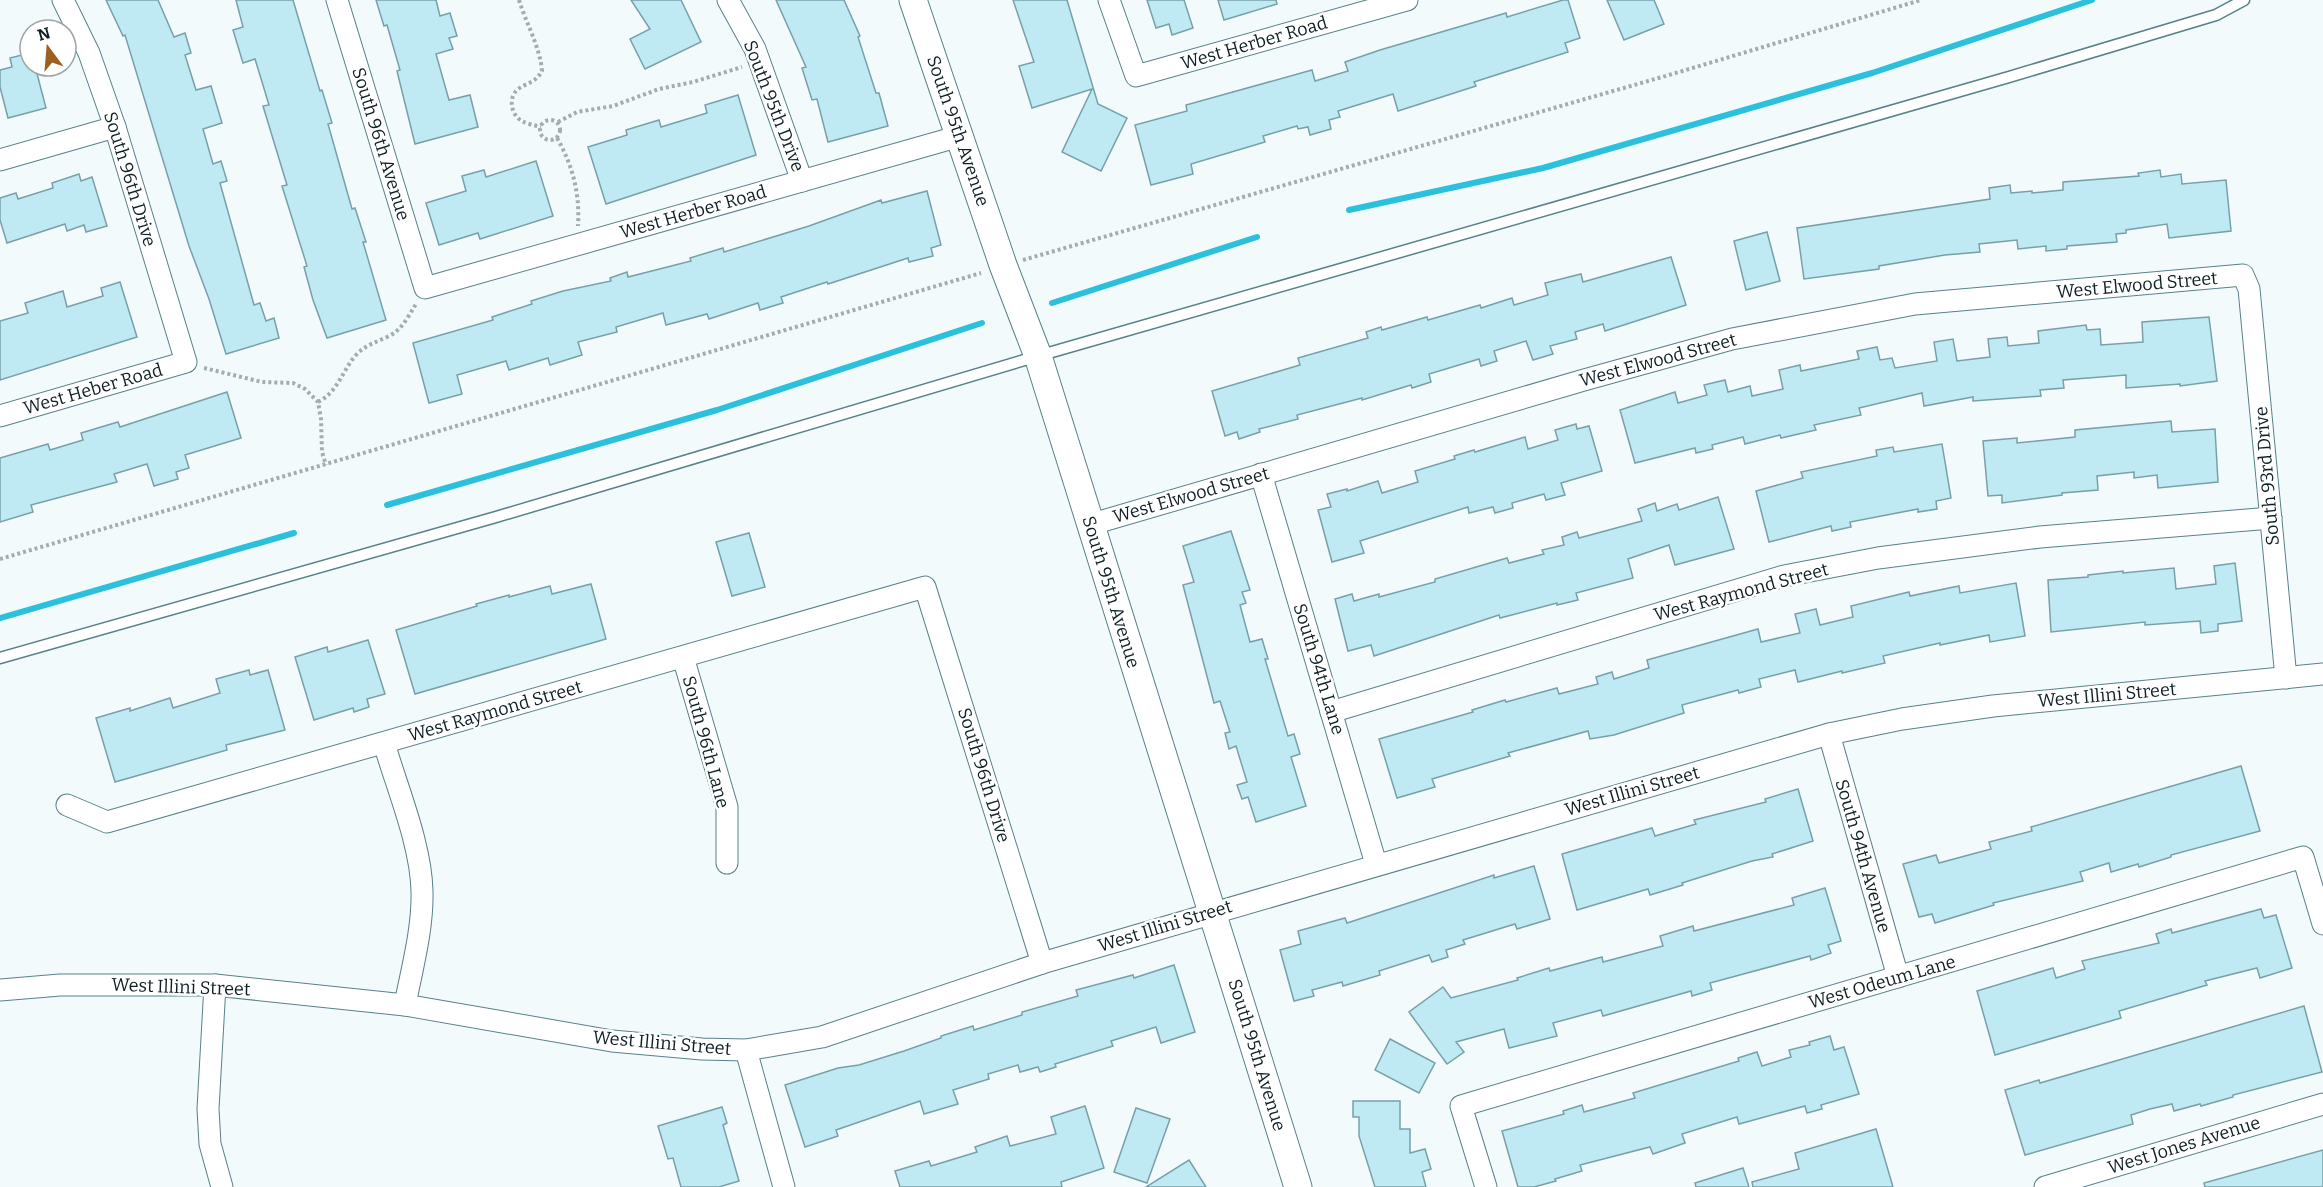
<svg xmlns="http://www.w3.org/2000/svg" width="2323" height="1187" viewBox="0 0 2323 1187" font-family="Bitter,serif">
	<rect width="100%" height="100%" fill="#f2fafc"/>
	<g fill="none" stroke-linecap="round" stroke-linejoin="round">
		<g stroke="#2bc0db" stroke-width="6">
			<polyline points="1349,210 1543,168 1872,73 2092,0"/>
			<polyline points="1052,303 1257,237"/>
			<polyline points="387,505 717,410 982,323"/>
			<polyline points="0,618 294,533"/>
		</g>
	</g>
	<g fill="#bfeaf4" stroke="#77a0a9" stroke-width="1.5">
		<polygon points="106,0 158,0 174,37 185,33 191,53 185,55 196,90 211,86 222,123 203,129 213,164 221,161 227,181 220,183 254,305 260,303 266,321 274,318 279,338 226,354 209,299 189,246 125,35 123,36"/>
		<polygon points="236,0 293,0 320,91 322,90 332,123 328,124 352,209 355,208 366,242 363,242 386,320 327,338 313,300 304,267 307,266 282,186 287,185 263,106 269,105 255,59 243,63 233,30 243,27"/>
		<polygon points="376,0 436,0 440,16 450,13 457,36 449,38 453,49 436,54 449,100 470,95 478,127 415,144 397,71 400,70 387,25 384,26"/>
		<polygon points="631,0 681,0 701,42 645,69 630,39 650,29"/>
		<polygon points="776,0 844,0 860,36 858,37 876,93 879,93 888,126 828,142 817,99 812,100 802,68 806,67"/>
		<polygon points="1013,0 1067,0 1098,104 1127,118 1101,171 1062,152 1092,89 1032,108 1019,66 1034,62"/>
		<polygon points="1147,0 1184,0 1193,28 1172,35 1169,24 1156,28"/>
		<polygon points="1218,0 1276,0 1277,4 1224,20"/>
		<polygon points="1563,0 1568,0 1580,38 1565,43 1568,52 1474,82 1476,86 1398,111 1393,94 1338,111 1340,117 1329,120 1331,129 1310,135 1308,127 1298,129 1297,126 1263,136 1265,142 1191,164 1193,174 1151,185 1135,125 1187,111 1186,105 1312,70 1315,81 1348,71 1345,62 1380,50 1506,13 1507,17"/>
		<polygon points="1607,0 1654,0 1664,24 1624,40"/>
		<polygon points="30,53 30,66 35,66 46,108 8,118 0,87 0,70 12,67 10,58"/>
		<polygon points="738,95 756,155 606,204 588,147 627,135 626,130 659,120 661,127 707,113 705,105"/>
		<polygon points="536,161 553,216 480,239 478,233 439,245 426,203 466,191 462,176 484,170 486,177"/>
		<polygon points="2160,170 2161,177 2181,174 2182,184 2226,180 2231,231 2169,238 2167,224 2126,230 2126,233 2116,234 2117,242 2067,246 2067,249 2046,251 2046,246 2018,249 2017,240 1979,244 1980,252 1945,255 1879,266 1879,269 1804,279 1797,228 1990,199 1989,188 2010,185 2011,193 2032,191 2032,193 2063,190 2063,182 2139,176 2138,173"/>
		<polygon points="79,174 81,181 92,177 107,226 86,232 84,225 67,231 65,224 7,243 0,220 0,198 16,193 18,199 53,188 52,183"/>
		<polygon points="927,191 941,245 931,248 933,256 909,262 908,258 828,284 827,282 781,297 783,303 760,310 758,303 709,319 707,314 666,325 663,313 616,327 617,332 578,342 582,355 550,365 548,358 509,370 506,361 457,375 462,394 429,403 413,343 493,320 492,317 532,304 531,301 563,291 611,281 610,278 627,272 628,277 691,261 690,258 723,248 724,252 809,226 881,200 882,203"/>
		<polygon points="1767,232 1780,281 1746,290 1734,241"/>
		<polygon points="1671,257 1686,305 1605,331 1603,324 1575,332 1577,339 1550,346 1553,354 1533,360 1526,341 1494,351 1497,361 1481,366 1479,359 1429,374 1431,382 1412,388 1411,385 1362,400 1362,398 1297,415 1298,419 1259,429 1260,432 1239,439 1237,432 1225,436 1212,391 1300,365 1298,358 1368,338 1366,332 1381,327 1382,330 1427,317 1428,320 1480,305 1481,308 1512,298 1514,305 1548,295 1545,283 1581,274 1583,282"/>
		<polygon points="120,282 137,337 0,380 0,321 28,313 25,303 63,291 67,307 103,296 101,288"/>
		<polygon points="2209,317 2217,381 2180,386 2180,384 2126,388 2126,375 2063,380 2064,388 2040,390 2041,396 1973,401 1973,397 1924,406 1922,393 1859,408 1861,415 1814,425 1816,430 1781,438 1780,435 1745,444 1743,437 1712,445 1713,449 1696,453 1695,448 1635,463 1620,410 1675,392 1678,403 1707,395 1704,385 1725,380 1728,392 1750,386 1752,396 1783,389 1779,370 1800,365 1801,371 1859,359 1857,351 1877,347 1880,360 1892,358 1895,368 1937,361 1934,342 1953,339 1957,361 1990,357 1988,339 2007,337 2008,346 2039,343 2038,331 2086,325 2087,330 2100,329 2101,345 2143,342 2142,322"/>
		<polygon points="227,392 241,438 185,455 189,468 176,472 178,479 154,486 147,464 114,474 117,482 31,505 33,512 0,522 0,458 48,444 50,450 83,440 81,433 118,422 120,427"/>
		<polygon points="2171,421 2172,432 2215,429 2218,482 2158,488 2157,475 2134,478 2134,472 2097,476 2098,490 2062,493 2062,495 2002,503 2002,495 1988,496 1983,441 2017,438 2017,443 2075,437 2075,430"/>
		<polygon points="1576,424 1577,429 1589,426 1602,471 1561,483 1565,495 1546,500 1544,494 1512,503 1513,508 1495,513 1493,507 1469,513 1468,507 1360,541 1364,553 1332,562 1318,510 1331,507 1327,494 1347,489 1347,491 1378,481 1382,493 1418,482 1415,471 1455,459 1454,456 1474,450 1475,452 1525,437 1528,449 1558,440 1555,430"/>
		<polygon points="1942,444 1951,498 1936,501 1937,509 1918,512 1918,509 1850,522 1851,527 1832,531 1831,526 1769,542 1756,491 1803,478 1801,472 1877,456 1876,450 1893,447 1894,452"/>
		<polygon points="1718,497 1734,549 1675,565 1669,545 1628,559 1633,578 1576,593 1578,600 1557,605 1557,603 1500,618 1499,615 1374,656 1371,645 1348,651 1335,599 1352,594 1354,601 1379,594 1379,597 1435,582 1435,579 1507,558 1509,563 1544,554 1542,550 1564,545 1562,537 1577,532 1579,538 1642,521 1638,509 1655,503 1657,511 1677,504 1679,510"/>
		<polygon points="1231,531 1250,590 1242,592 1246,603 1240,605 1250,642 1262,639 1268,659 1265,659 1288,736 1294,734 1300,754 1291,757 1306,806 1256,822 1248,797 1242,799 1237,785 1247,782 1236,746 1229,749 1225,733 1230,732 1220,701 1214,703 1183,585 1194,582 1183,546"/>
		<polygon points="749,533 765,587 732,596 716,542"/>
		<polygon points="2235,563 2242,621 2218,624 2218,631 2201,633 2200,621 2145,625 2145,622 2051,632 2048,580 2088,577 2088,575 2123,571 2123,573 2174,568 2176,589 2216,584 2214,566"/>
		<polygon points="2016,583 2025,636 1990,642 1989,635 1940,645 1940,643 1883,656 1885,663 1842,673 1842,671 1798,682 1795,670 1759,679 1761,687 1739,693 1738,690 1682,705 1684,713 1614,735 1590,739 1588,731 1508,753 1510,756 1432,779 1435,787 1397,798 1379,739 1473,712 1472,710 1505,700 1506,702 1557,688 1559,694 1598,684 1596,677 1612,672 1614,679 1649,668 1647,660 1758,629 1761,642 1800,633 1795,614 1816,609 1820,625 1853,617 1851,606 1909,592 1910,596 1959,586 1960,593"/>
		<polygon points="591,584 606,639 415,694 396,630 477,606 476,604 509,595 509,597 550,586 552,594"/>
		<polygon points="368,640 385,694 367,699 369,707 354,712 353,708 314,720 295,657 327,647 328,652"/>
		<polygon points="249,670 250,675 268,670 285,730 226,745 227,750 115,782 96,718 130,708 130,711 170,698 173,708 220,693 216,679"/>
		<polygon points="2241,766 2260,831 2171,855 2171,857 2139,867 2138,864 2111,872 2109,863 2080,872 2083,881 1993,903 1994,905 1935,923 1932,914 1919,917 1903,864 1936,855 1939,863 1991,849 1989,842 2032,831 2031,827"/>
		<polygon points="1798,789 1813,841 1772,854 1773,857 1752,861 1682,883 1683,885 1650,895 1648,889 1577,910 1562,854 1652,828 1655,836 1696,824 1694,820 1766,802 1765,799"/>
		<polygon points="1534,866 1550,919 1517,929 1515,924 1463,940 1465,944 1446,950 1448,957 1432,962 1429,955 1379,971 1380,975 1343,986 1342,982 1312,990 1314,996 1294,1001 1280,950 1301,944 1298,931 1345,918 1347,923 1494,875 1494,878"/>
		<polygon points="1825,888 1841,941 1828,945 1831,953 1811,960 1810,956 1710,983 1712,990 1692,996 1691,991 1603,1016 1601,1010 1553,1023 1557,1036 1509,1048 1504,1029 1456,1042 1464,1052 1447,1064 1409,1012 1443,987 1451,998 1518,980 1517,978 1549,968 1550,971 1602,957 1603,962 1663,946 1660,936 1693,926 1694,931 1794,905 1792,898"/>
		<polygon points="2261,909 2264,918 2276,915 2292,968 2260,978 2257,968 2205,981 2207,985 2119,1011 2121,1018 1995,1055 1977,991 2053,968 2056,978 2085,969 2082,961 2159,943 2156,934 2171,929 2172,933"/>
		<polygon points="1174,965 1195,1032 1161,1043 1156,1027 1111,1041 1113,1046 1055,1064 1056,1067 1040,1072 1038,1067 1020,1072 1018,1065 988,1074 989,1079 953,1090 958,1104 924,1114 920,1101 836,1130 838,1136 805,1147 785,1085 838,1068 859,1065 904,1051 941,1038 941,1036 973,1026 974,1030 1022,1015 1022,1012 1078,996 1076,990 1133,975 1134,978"/>
		<polygon points="2304,1006 2322,1072 2233,1095 2233,1097 2201,1106 2200,1104 2174,1111 2172,1104 2150,1109 2131,1115 2133,1124 2025,1155 2005,1090 2039,1080 2040,1083"/>
		<polygon points="1830,1036 1834,1050 1844,1047 1859,1094 1821,1105 1822,1109 1807,1113 1805,1106 1739,1124 1737,1117 1682,1134 1685,1143 1653,1154 1650,1147 1580,1165 1582,1171 1555,1179 1556,1181 1534,1187 1518,1187 1502,1131 1564,1114 1563,1111 1582,1105 1584,1112 1635,1098 1633,1093 1739,1061 1738,1058 1757,1052 1762,1066 1791,1057 1789,1050 1810,1045 1809,1042"/>
		<polygon points="1390,1039 1435,1063 1419,1093 1375,1070"/>
		<polygon points="1353,1101 1400,1101 1400,1129 1410,1129 1410,1153 1425,1149 1431,1169 1422,1172 1426,1187 1375,1187 1359,1136 1359,1117 1353,1117"/>
		<polygon points="1085,1106 1104,1168 1061,1182 1062,1187 900,1187 895,1171 929,1161 931,1166 977,1152 975,1147 1007,1136 1010,1146 1056,1134 1051,1117"/>
		<polygon points="722,1107 727,1123 723,1125 739,1181 719,1187 681,1187 673,1158 668,1159 658,1126"/>
		<polygon points="1136,1108 1170,1119 1147,1183 1114,1172"/>
		<polygon points="1876,1129 1893,1187 1753,1187 1752,1182 1799,1169 1795,1153"/>
		<polygon points="2323,1150 2323,1187 2205,1187 2204,1183"/>
		<polygon points="1189,1160 1206,1187 1146,1187"/>
		<polygon points="1743,1168 1749,1187 1696,1187 1695,1183"/>
	</g>
	<g fill="none" stroke-linecap="round" stroke-linejoin="round">
		<defs>
			<polyline id="service" points="0,658 496,517 1038,356 2009,77 2216,15 2244,0"/>
			<g id="minor">
				<polyline points="337,0 425,288 960,136"/>
				<polyline points="728,0 755,49 802,181"/>
				<polyline points="1109,0 1136,76 1407,0"/>
				<polyline points="0,160 115,127"/>
				<polyline points="0,416 186,362 115,127 89,53 63,0"/>
				<polyline points="1261,474 1376,864"/>
				<polyline points="1089,525 1584,380 1732,339 1915,304 2243,275 2249,289 2286,678"/>
				<polyline points="683,657 727,807 727,863"/>
				<polyline points="1331,712 1784,576 1878,558 2040,537 2271,518"/>
				<polyline points="1829,734 1898,977"/>
				<path d="M384,743C397,788 421,844 422,891C423,929 412,968 405,1005"/>
				<polyline points="67,805 107,822 925,587 1042,963"/>
				<polyline points="215,985 208,1109 210,1144 222,1187"/>
				<polyline points="0,990 60,985 215,985 405,1005 612,1041 702,1049 746,1050 822,1037 1042,963 1829,734 1902,719 1993,706 2323,674"/>
				<polyline points="746,1050 784,1187"/>
				<polyline points="1486,1187 1461,1106 2303,857 2323,924"/>
				<polyline points="2045,1187 2323,1104"/>
			</g>
			<polyline id="tertiary" points="913,0 1003,265 1038,356 1298,1187"/>
		</defs>
		<use href="#service" stroke="#598189" stroke-width="13"/>
		<use href="#minor" stroke="#598189" stroke-width="23"/>
		<use href="#tertiary" stroke="#598189" stroke-width="29"/>
		<g stroke="#a2adb0" stroke-width="4" stroke-dasharray="3 3" stroke-linecap="butt">
			<path d="M519,0C526,23 540,47 542,71C534,85 525,82 516,91C508,100 512,116 522,121C527,124 534,125 541,127"/>
			<circle cx="550" cy="130" r="10"/>
			<polyline points="558,122 577,112 613,106 659,89 693,82 742,67"/>
			<path d="M557,138C573,166 580,194 578,226"/>
			<polyline points="1023,260 1669,75 1921,0"/>
			<polyline points="204,368 262,382 293,383 305,389 318,402 321,419 322,452 326,465"/>
			<path d="M318,402C338,392 342,371 356,355C365,345 377,342 389,336C402,330 409,315 416,304"/>
			<polyline points="0,559 981,273"/>
		</g>
		<use href="#service" stroke="#fff" stroke-width="10"/>
		<use href="#minor" stroke="#fff" stroke-width="21"/>
		<use href="#tertiary" stroke="#fff" stroke-width="27"/>
	</g>
	<g text-anchor="middle" dominant-baseline="central" stroke-width="5" stroke-linejoin="round" paint-order="stroke">
		<g font-size="18" fill="#0f1f23" stroke="#fff">
			<text transform="translate(1254 43) rotate(-16)">West Herber Road</text>
			<text transform="translate(774 106) rotate(69)">South 95th Drive</text>
			<text transform="translate(958 131) rotate(71)">South 95th Avenue</text>
			<text transform="translate(381 144) rotate(73)">South 96th Avenue</text>
			<text transform="translate(130 179) rotate(73)">South 96th Drive</text>
			<text transform="translate(693 212) rotate(-16)">West Herber Road</text>
			<text transform="translate(2137 285) rotate(-5)">West Elwood Street</text>
			<text transform="translate(1658 360) rotate(-15)">West Elwood Street</text>
			<text transform="translate(93 389) rotate(-16)">West Heber Road</text>
			<text transform="translate(2267 476) rotate(-95)">South 93rd Drive</text>
			<text transform="translate(1191 495) rotate(-16)">West Elwood Street</text>
			<text transform="translate(1111 592) rotate(73)">South 95th Avenue</text>
			<text transform="translate(1741 592) rotate(-15)">West Raymond Street</text>
			<text transform="translate(1319 669) rotate(73)">South 94th Lane</text>
			<text transform="translate(2107 695) rotate(-5)">West Illini Street</text>
			<text transform="translate(495 711) rotate(-16)">West Raymond Street</text>
			<text transform="translate(706 742) rotate(75)">South 96th Lane</text>
			<text transform="translate(984 775) rotate(73)">South 96th Drive</text>
			<text transform="translate(1632 791) rotate(-16)">West Illini Street</text>
			<text transform="translate(1863 856) rotate(74)">South 94th Avenue</text>
			<text transform="translate(1165 926) rotate(-17)">West Illini Street</text>
			<text transform="translate(1882 982) rotate(-16)">West Odeum Lane</text>
			<text transform="translate(181 987) rotate(2)">West Illini Street</text>
			<text transform="translate(662 1043) rotate(5)">West Illini Street</text>
			<text transform="translate(1257 1055) rotate(73)">South 95th Avenue</text>
			<text transform="translate(2184 1145) rotate(-17)">West Jones Avenue</text>
		</g>
	</g>
	<g transform="translate(48 48) rotate(344)"><circle r="28" fill="#ffffff" stroke="#9fa5a7" stroke-width="1.5"/>
	<path d="M0-4.5L10 22L0 15L-10 22Z" fill="#9c6021"/>
	<text y="-9" font-size="16" font-weight="bold" text-anchor="middle" fill="#0f1f23">N</text>
	</g>
</svg>
